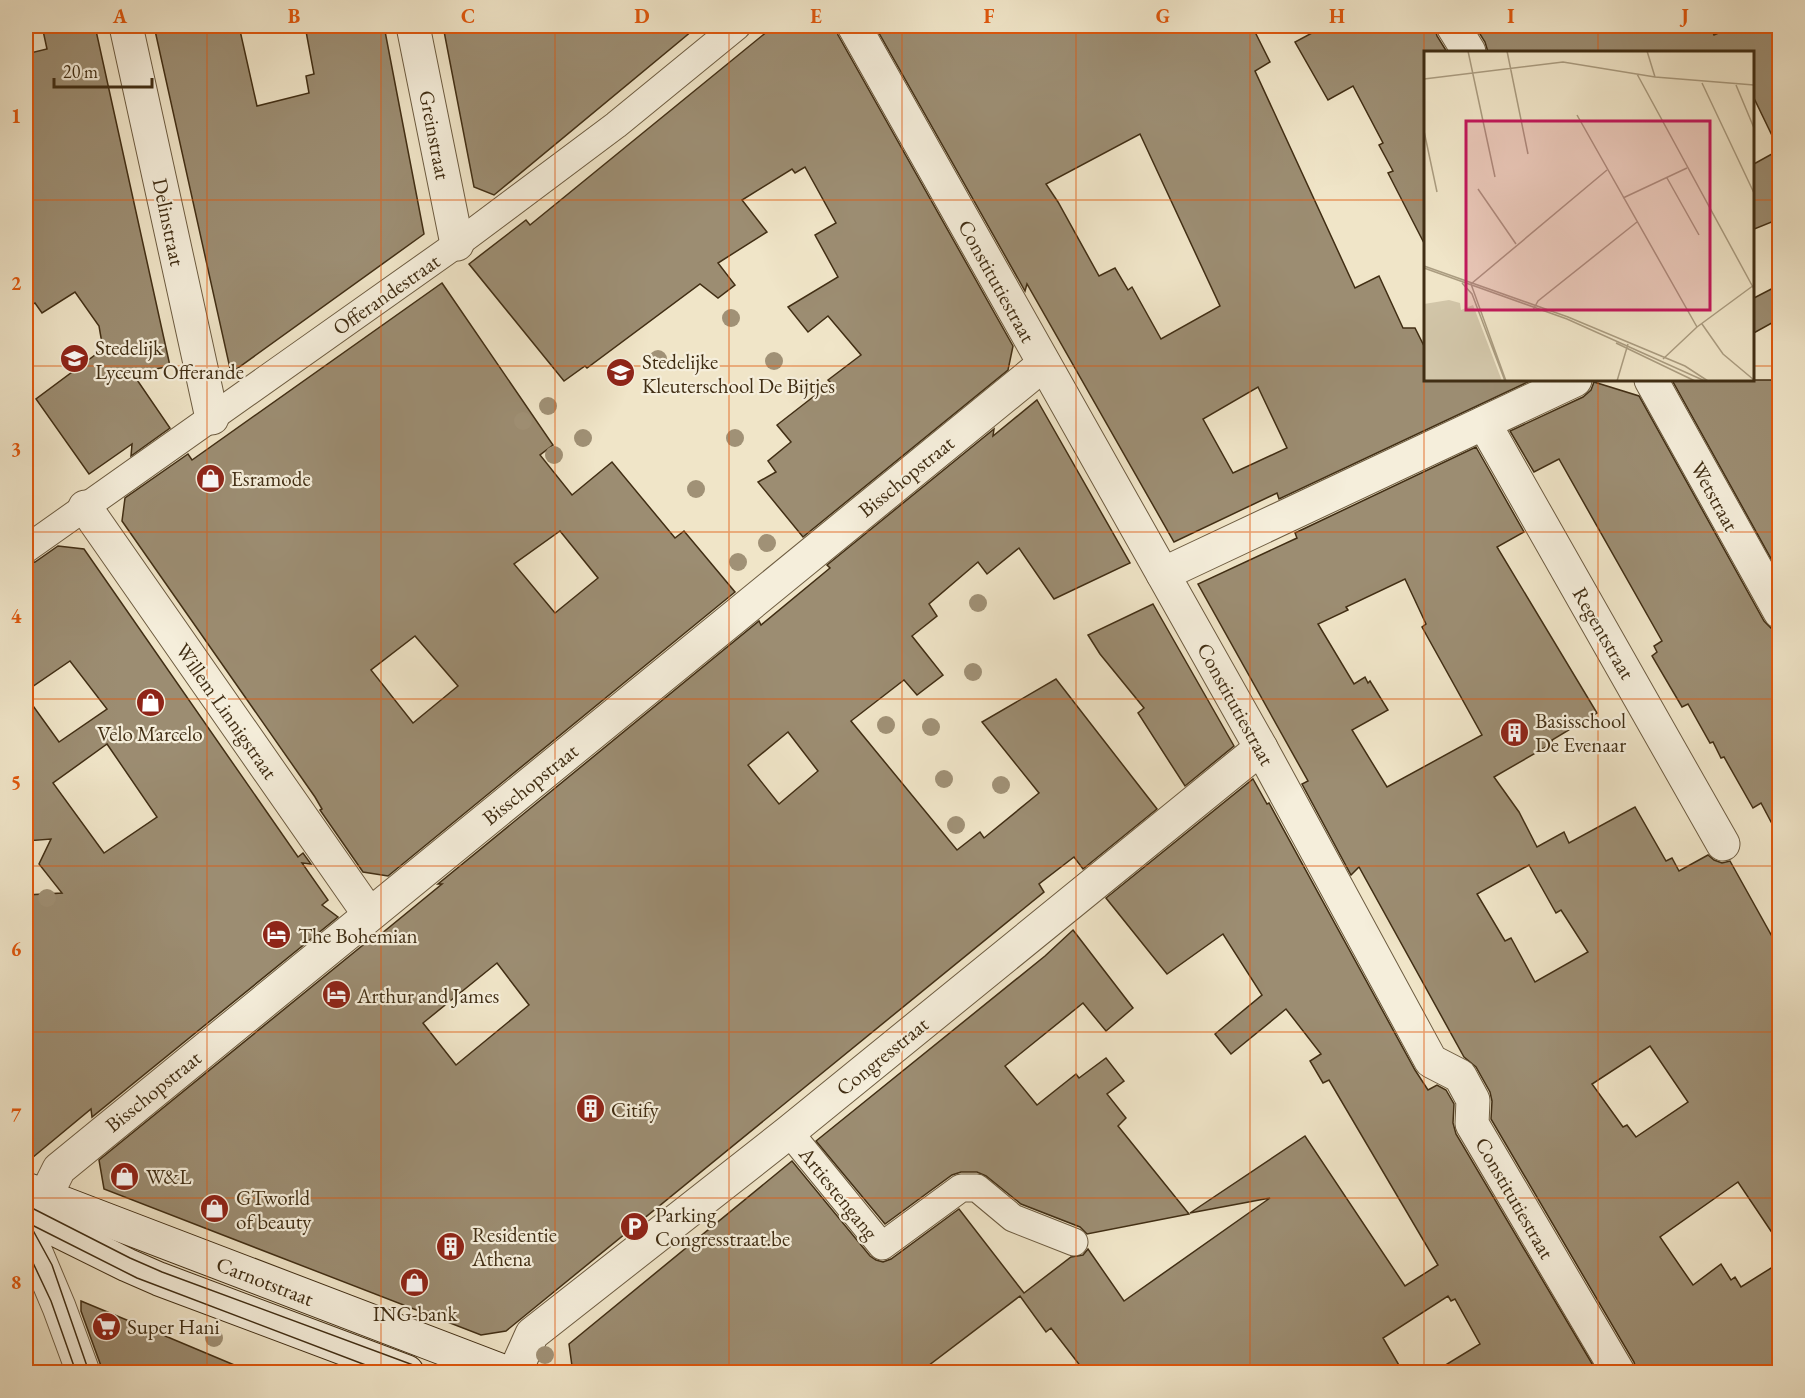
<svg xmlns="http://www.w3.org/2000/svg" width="1805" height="1398" viewBox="0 0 1805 1398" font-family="'EB Garamond',serif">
	<rect width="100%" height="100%" fill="#f0e5c8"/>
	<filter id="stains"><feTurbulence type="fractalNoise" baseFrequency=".00333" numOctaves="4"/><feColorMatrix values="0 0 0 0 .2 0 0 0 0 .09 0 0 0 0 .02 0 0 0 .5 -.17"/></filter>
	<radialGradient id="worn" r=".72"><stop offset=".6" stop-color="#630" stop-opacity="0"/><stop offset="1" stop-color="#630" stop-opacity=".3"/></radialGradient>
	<g fill="#9c8d72" stroke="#412e14" stroke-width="1.5" fill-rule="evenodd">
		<polygon points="42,26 95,26 170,366 133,374 170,428 131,456 132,444 89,474 36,399 103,349 99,326 75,292 42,313 35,303 26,309 26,54 47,49"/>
		<polygon points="154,26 239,26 257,106 309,93 306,76 314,74 305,26 384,26 424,234 231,373"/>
		<polygon points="443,26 698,26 494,195 474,187"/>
		<polygon points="774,26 835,26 838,35 1013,346 1008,370 803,537 758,482 776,472 768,461 791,442 777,425 831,383 828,380 861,355 828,316 808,332 788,307 838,277 815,235 836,223 805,167 795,173 792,169 742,200 767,232 718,263 735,285 718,298 700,284 587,368 585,366 564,381 469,264 526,220 530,225"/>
		<path d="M875,26H1252L1270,62L1255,71L1355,288L1379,276L1403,328H1415L1425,348V380H1532L1279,499L1277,493L1174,542L1027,284L1025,291ZM1140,134L1220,306L1161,339L1132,287L1128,290L1115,268L1099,276L1058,202L1046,184ZM1258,387L1287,448L1233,473L1203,419Z"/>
		<polygon points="1325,26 1434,26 1437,36 1447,52 1425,52 1425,245 1388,173 1393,171 1379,145 1383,143 1353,86 1328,100 1295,42"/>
		<polygon points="1475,26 1710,26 1714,35 1735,26 1779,26 1779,150 1752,94 1752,52 1488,52 1485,42"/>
		<polygon points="1779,150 1779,219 1752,230 1752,165"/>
		<path d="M442,283L553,445L540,455L572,495L612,462L675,538L684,531L735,592L388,876L363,872L320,810L322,809L315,797L122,521L125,498L188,454L192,460ZM560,531L598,578L555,613L514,564ZM415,636L458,686L413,723L371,670Z"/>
		<polygon points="1779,285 1779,319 1752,334 1752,299"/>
		<polygon points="1672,380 1779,380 1779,573"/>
		<polygon points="1594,382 1639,396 1764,621 1771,628 1779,631 1779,837 1761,803 1753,808 1724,757 1721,758 1713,742 1710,743 1688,704 1682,707 1652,656 1657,652 1654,646 1662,641 1559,459 1534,472 1510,431 1583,397 1591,390"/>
		<path d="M1037,400L1130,563L1054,599L1019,548L987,574L978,562L929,604L937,616L912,636L943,675L917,695L904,680L851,721L957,850L980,832L984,838L1039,793L982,722L1056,679L1157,809L1083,869L1074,857L1039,884L1044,892L506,1331L481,1335L104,1189L99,1160L368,941L370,943L442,884H438L759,621L761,625L830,568L827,565L994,429L993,436ZM788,732L818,771L779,804L748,765ZM497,963L529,1005L456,1065L423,1023Z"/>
		<path d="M1476,447L1524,532L1497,547L1597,713L1552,740L1553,743L1494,777L1519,812L1537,847L1564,832L1569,843L1635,807L1666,861L1672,858L1679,871L1708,855L1714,860L1722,863L1730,861L1779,949V1243L1738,1182L1660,1237L1693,1285L1721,1264L1731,1280L1735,1277L1741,1287L1779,1263V1372H1637L1634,1362L1491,1119L1492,1101L1490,1092L1476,1067L1464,1057L1359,867L1351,875L1302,784L1308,781L1198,584L1297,538L1295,533ZM1405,579L1426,624L1422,627L1482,735L1387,787L1352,730L1388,710L1370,681L1368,683L1365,677L1354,684L1318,624L1348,610L1346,607ZM1529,865L1556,913L1561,910L1588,952L1535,982L1511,938L1505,941L1477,894ZM1650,1046L1688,1102L1636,1137L1627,1125L1623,1127L1592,1084Z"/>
		<path d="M58,546L84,549L298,857L303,853L311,864L302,863L328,900L322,905L338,917L92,1117L91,1109L26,1163V895L62,893L39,864L51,839L26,841V696L59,742L107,709L70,661L26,691V564L35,562ZM107,744L157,817L104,853L53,783Z"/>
		<polygon points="1153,604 1234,746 1185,786 1138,713 1144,708 1100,654 1088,635"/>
		<polygon points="1253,779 1267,804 1269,803 1415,1070 1428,1090 1437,1085 1446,1090 1454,1104 1453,1123 1456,1134 1597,1372 1434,1372 1480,1344 1455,1299 1451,1301 1448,1296 1383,1338 1403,1372 1085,1372 1051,1328 1046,1332 1020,1296 920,1372 593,1372 572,1366 569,1344 792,1161 870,1256 876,1260 883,1262 891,1259 959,1209 1024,1293 1071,1257 1083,1255 1088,1249 1124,1301 1270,1198 1190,1213 1305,1136 1405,1286 1438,1265 1329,1080 1323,1083 1310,1061 1321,1054 1286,1009 1231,1054 1215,1034 1262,995 1223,934 1167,974 1106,898"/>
		<polygon points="1073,930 1133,1008 1106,1031 1083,1003 1005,1066 1037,1105 1076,1074 1079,1078 1106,1058 1124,1081 1107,1094 1126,1118 1118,1126 1189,1214 1087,1234 1080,1227 1021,1204 986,1176 977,1172 961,1172 952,1175 885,1224 816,1141 1045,956"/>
		<polygon points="81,1301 170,1338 251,1372 101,1372 101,1366 81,1311"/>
	</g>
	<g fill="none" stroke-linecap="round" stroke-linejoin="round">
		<defs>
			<g id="pedestrian">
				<polyline points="26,549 457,244 616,125 737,26"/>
				<polyline points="789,1132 882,1246 961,1188 977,1188 1013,1218 1074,1242"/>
			</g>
			<g id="minor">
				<polyline points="126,26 212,418"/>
				<polyline points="413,26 457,244"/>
				<polyline points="854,26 1261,748 1431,1061 1460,1076 1473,1100 1472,1124 1618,1372"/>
				<polyline points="1453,26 1469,52"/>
				<polyline points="1651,380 1780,612"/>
				<polyline points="1484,423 1723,844"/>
				<polyline points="85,507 369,914"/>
				<polyline points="1163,574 1575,380"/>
				<polyline points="83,1372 59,1307 35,1250 32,1229 34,1219 59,1169 1044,364"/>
				<polyline points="515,1372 532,1334 789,1132 1261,748"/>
			</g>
			<g id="secondary">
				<polyline points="26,1189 505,1372"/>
				<polyline points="26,1215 127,1265 159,1279 407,1372"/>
			</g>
		</defs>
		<use href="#pedestrian" stroke="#6d5c41" stroke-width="29"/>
		<use href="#minor" stroke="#6d5c41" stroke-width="35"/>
		<use href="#secondary" stroke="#412e14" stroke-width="35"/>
		<use href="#pedestrian" stroke="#f5eedb" stroke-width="27"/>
		<use href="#minor" stroke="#f5eedb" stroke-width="33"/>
		<use href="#secondary" stroke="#f5eedb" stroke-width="33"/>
		<g stroke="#412e14" stroke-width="1.5">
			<polyline points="26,1205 130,1258 162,1272 432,1372"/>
			<polyline points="26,1222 137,1278 384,1372"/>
			<polyline points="29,1223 52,1265 89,1372"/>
			<polyline points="26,1248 51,1301 76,1372"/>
		</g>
	</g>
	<g fill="#a09176">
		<circle cx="731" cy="318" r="9"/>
		<circle cx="658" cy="359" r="9"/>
		<circle cx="774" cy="361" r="9"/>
		<circle cx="548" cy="406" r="9"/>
		<circle cx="523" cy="421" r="9"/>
		<circle cx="583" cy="438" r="9"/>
		<circle cx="735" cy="438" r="9"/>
		<circle cx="554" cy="455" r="9"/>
		<circle cx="696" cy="489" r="9"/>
		<circle cx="767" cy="543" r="9"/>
		<circle cx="738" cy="562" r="9"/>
		<circle cx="978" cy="603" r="9"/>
		<circle cx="973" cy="672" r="9"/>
		<circle cx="886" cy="725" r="9"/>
		<circle cx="931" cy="727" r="9"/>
		<circle cx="944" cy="779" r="9"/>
		<circle cx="1001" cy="785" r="9"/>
		<circle cx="956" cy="825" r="9"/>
		<circle cx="47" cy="898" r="9"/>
		<circle cx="214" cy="1338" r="9"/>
		<circle cx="545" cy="1355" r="9"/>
	</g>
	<path fill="none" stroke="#e0570c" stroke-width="1.5" stroke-opacity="0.55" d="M207,26V1372M381,26V1372M555,26V1372M729,26V1372M902,26V1372M1076,26V1372M1250,26V1372M1424,26V1372M1598,26V52M26,200H1426M1752,200H1780M26,366H1426M1752,366H1780M1598,380V1372M26,532H1780M26,699H1780M26,866H1780M26,1032H1780M26,1198H1780"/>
	<defs>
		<symbol id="school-disc" viewBox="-11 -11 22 22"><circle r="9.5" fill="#8f2418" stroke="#f5eedb"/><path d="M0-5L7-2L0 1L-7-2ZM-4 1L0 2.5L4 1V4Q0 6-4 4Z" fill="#fff"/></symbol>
		<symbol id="shop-disc" viewBox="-11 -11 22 22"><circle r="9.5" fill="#8f2418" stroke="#f5eedb"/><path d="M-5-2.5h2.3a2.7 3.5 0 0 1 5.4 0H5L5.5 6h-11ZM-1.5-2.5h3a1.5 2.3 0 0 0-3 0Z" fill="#fff"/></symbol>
		<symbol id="building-disc" viewBox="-11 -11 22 22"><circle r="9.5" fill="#8f2418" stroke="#f5eedb"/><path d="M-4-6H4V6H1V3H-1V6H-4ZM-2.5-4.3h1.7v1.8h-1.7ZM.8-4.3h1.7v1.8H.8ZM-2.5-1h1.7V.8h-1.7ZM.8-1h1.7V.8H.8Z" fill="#fff"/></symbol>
		<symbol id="hotel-disc" viewBox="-11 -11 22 22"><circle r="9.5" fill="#8f2418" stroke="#f5eedb"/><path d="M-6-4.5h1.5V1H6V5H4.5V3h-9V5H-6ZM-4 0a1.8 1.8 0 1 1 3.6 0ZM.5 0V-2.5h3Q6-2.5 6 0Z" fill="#fff"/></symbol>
		<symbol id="parking-disc" viewBox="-11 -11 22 22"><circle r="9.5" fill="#8f2418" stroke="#f5eedb"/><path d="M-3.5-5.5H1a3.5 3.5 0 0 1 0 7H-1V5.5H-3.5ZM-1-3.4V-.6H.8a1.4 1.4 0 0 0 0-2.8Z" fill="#fff"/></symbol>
		<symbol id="supermarket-disc" viewBox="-11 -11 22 22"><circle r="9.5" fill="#8f2418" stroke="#f5eedb"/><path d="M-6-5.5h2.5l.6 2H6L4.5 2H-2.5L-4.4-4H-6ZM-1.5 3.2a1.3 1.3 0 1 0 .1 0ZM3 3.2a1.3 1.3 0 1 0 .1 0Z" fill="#fff"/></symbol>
	</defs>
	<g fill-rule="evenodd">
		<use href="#school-disc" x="58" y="342" width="33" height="33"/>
		<use href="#school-disc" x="604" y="356" width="33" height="33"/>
		<use href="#shop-disc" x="194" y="462" width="33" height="33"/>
		<use href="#shop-disc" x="134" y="686" width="33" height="33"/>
		<use href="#building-disc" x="1498" y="716" width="33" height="33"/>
		<use href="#hotel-disc" x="260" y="918" width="33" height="33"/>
		<use href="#hotel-disc" x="320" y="978" width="33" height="33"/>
		<use href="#building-disc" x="574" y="1092" width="33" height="33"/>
		<use href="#shop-disc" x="108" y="1160" width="33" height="33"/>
		<use href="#shop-disc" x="198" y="1192" width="33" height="33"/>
		<use href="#parking-disc" x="618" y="1210" width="33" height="33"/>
		<use href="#building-disc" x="434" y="1230" width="33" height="33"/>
		<use href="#shop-disc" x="398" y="1266" width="33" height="33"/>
		<use href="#supermarket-disc" x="90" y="1310" width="33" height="33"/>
	</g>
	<g text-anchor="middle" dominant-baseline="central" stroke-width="4.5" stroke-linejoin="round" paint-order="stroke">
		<g font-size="21" fill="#412e14" stroke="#f5eedb">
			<text transform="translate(435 135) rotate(79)">Greinstraat</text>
			<text transform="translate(169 222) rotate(78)">Delinstraat</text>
			<text transform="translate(997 281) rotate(61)">Constitutiestraat</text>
			<text transform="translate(386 294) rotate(-35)">Offerandestraat</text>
			<text transform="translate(906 476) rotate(-39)">Bisschopstraat</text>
			<text transform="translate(1715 496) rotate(61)">Wetstraat</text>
			<text transform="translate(1604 633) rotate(60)">Regentstraat</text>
			<text transform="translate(1236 704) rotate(61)">Constitutiestraat</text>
			<text transform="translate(227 711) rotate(55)">Willem Linnigstraat</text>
			<text transform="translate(530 784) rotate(-39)">Bisschopstraat</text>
			<text transform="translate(882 1056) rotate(-39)">Congresstraat</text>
			<text transform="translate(153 1091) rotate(-39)">Bisschopstraat</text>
			<text transform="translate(839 1193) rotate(51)">Artiestengang</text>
			<text transform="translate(1515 1198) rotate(60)">Constitutiestraat</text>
			<text transform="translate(265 1281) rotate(21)">Carnotstraat</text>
		</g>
		<g font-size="21" fill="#412e14" stroke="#f5eedb" text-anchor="start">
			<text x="95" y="347">Stedelijk<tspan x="95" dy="24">Lyceum Offerande</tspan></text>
			<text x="642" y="361">Stedelijke<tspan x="642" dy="24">Kleuterschool De Bijtjes</tspan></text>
			<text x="231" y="478">Esramode</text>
			<text x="1535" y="720">Basisschool<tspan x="1535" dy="24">De Evenaar</tspan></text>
			<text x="150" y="733" text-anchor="middle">Velo Marcelo</text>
			<text x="298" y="935">The Bohemian</text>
			<text x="357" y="995">Arthur and James</text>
			<text x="611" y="1109">Citify</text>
			<text x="146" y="1176">W&amp;L</text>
			<text x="236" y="1197">GTworld<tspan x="236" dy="24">of beauty</tspan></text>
			<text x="655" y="1214">Parking<tspan x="655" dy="24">Congresstraat.be</tspan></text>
			<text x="472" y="1234">Residentie<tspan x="472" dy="24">Athena</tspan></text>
			<text x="415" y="1313" text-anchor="middle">ING-bank</text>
			<text x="127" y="1326">Super Hani</text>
		</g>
	</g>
	<g transform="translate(1424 51)">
		<rect width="330" height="330" fill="#f0e5c8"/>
		<path d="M25,249L36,252L37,259L49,254L78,330H0V253Z" fill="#d2c6a9"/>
		<path fill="none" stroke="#aa9c80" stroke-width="1.5" d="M44,0L71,126M83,0L104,103M223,0L231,26M213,23L330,238M0,28L139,11L231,26L330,34M278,32L330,142M312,34L330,77M153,64L273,276M0,80L13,141M243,127L275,184M54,138L92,193M199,147L263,117M0,215L144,266L261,315L284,330M0,217L143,268L281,330M38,232L48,243L81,330M109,259L114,250L213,171M278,273L299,303L330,329M192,292L271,330M239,308L273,276L330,234M82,330L47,233L183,119M193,330L204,293"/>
		<path fill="#c2185b" fill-opacity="0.15" stroke="#c2185b" stroke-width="3" d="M42,70H286V259H42Z"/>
		<rect width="330" height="330" fill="none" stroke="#412e14" stroke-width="3"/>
	</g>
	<rect width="1805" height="1398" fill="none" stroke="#f0e5c8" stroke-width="66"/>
	<path d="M54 78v9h98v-9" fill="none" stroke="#412e14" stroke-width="3"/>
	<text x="63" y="78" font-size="18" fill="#412e14" stroke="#f5eedb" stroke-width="4.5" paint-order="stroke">20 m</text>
	<rect x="33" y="33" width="1739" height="1332" fill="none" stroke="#e0570c" stroke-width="2"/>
	<g font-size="20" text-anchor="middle" font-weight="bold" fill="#e0570c">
		<text x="120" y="23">A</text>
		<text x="294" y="23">B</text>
		<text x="468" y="23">C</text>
		<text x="642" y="23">D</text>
		<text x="816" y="23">E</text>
		<text x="989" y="23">F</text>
		<text x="1163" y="23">G</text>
		<text x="1337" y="23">H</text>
		<text x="1511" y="23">I</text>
		<text x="1685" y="23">J</text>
		<text x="16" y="123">1</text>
		<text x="16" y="290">2</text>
		<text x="16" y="456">3</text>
		<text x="16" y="623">4</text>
		<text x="16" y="789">5</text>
		<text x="16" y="956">6</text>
		<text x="16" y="1122">7</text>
		<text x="16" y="1289">8</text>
	</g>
	<rect width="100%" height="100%" filter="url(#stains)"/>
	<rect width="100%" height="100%" fill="url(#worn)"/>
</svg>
